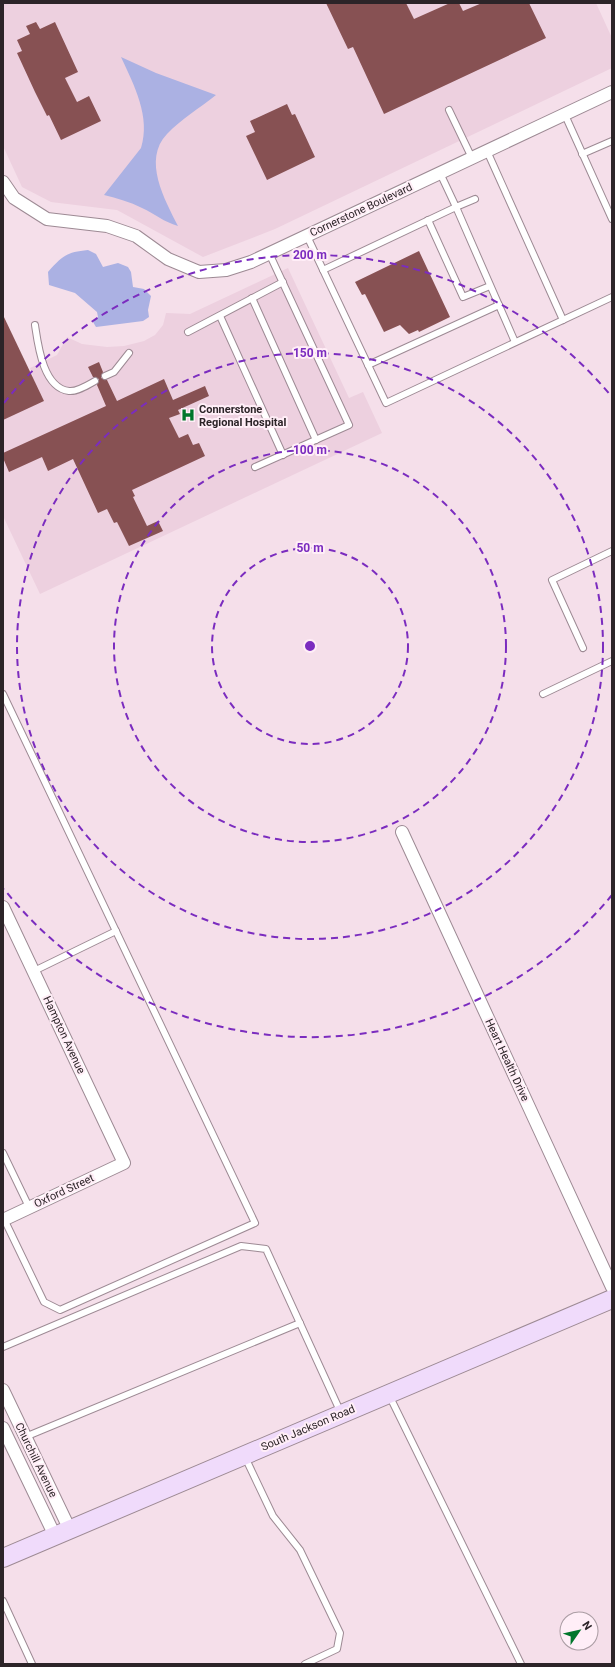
<svg xmlns="http://www.w3.org/2000/svg" width="615" height="1667" viewBox="0 0 615 1667" font-family="Roboto,sans-serif">
	<rect width="100%" height="100%" fill="#f5dfea"/>
	<g fill="#edd0df">
		<polygon points="3,3 596,3 612,38 612,68 275,229 203,257 117,210 51,202 22,187 3,146"/>
		<polygon points="288,268 349,398 363,392 382,433 40,594 3,516 3,391 33,376 30,368 57,355 67,337 82,344 107,347 124,346 144,341 155,335 163,325 166,313 190,314"/>
	</g>
	<g fill="#abb1e3">
		<path d="M121,57L156,73L216,95C200,108 181,119 167,134C142,160 165,200 178,226C164,222 155,214 142,208C130,202 117,198 104,195L141,148C151,117 134,85 121,57Z"/>
		<path d="M88,250L96,254L103,267L118,263L128,267L131,272L133,287L144,289L151,296L148,310L149,317L143,321L96,327L93,322L98,317L97,312L75,293L49,285L48,272C62,256 67,252 88,250Z"/>
	</g>
	<g fill="#875153">
		<polygon points="326,3 406,3 414,19 450,3 459,3 463,11 482,3 529,3 546,38 384,114 353,47 348,49"/>
		<polygon points="36,22 40,29 55,22 78,72 65,78 77,102 89,96 101,121 61,140 49,115 47,116 35,92 17,53 22,51 17,40 30,34 26,26"/>
		<polygon points="287,104 292,115 295,114 315,157 267,180 246,136 255,132 250,121"/>
		<polygon points="419,251 450,317 419,332 418,330 409,334 400,325 384,332 365,294 362,295 355,282"/>
		<polygon points="3,315 44,401 3,420"/>
		<polygon points="99,362 103,372 101,378 107,380 117,401 164,379 173,400 205,386 209,396 178,410 180,414 169,418 179,438 188,434 193,445 199,443 205,456 132,490 135,496 133,497 147,526 158,521 163,531 129,546 117,522 114,523 107,509 98,513 73,459 48,471 42,457 9,472 3,458 3,453 106,406 97,385 99,379 93,377 88,367"/>
	</g>
	<g fill="none" stroke-linecap="round" stroke-linejoin="round">
		<defs>
			<g id="lane">
				<polyline points="449,110 472,158"/>
				<polyline points="565,115 612,219"/>
				<polyline points="487,151 563,320"/>
				<polyline points="582,154 612,141"/>
				<polyline points="440,173 456,207 475,199"/>
				<polyline points="428,220 463,297 490,286"/>
				<polyline points="307,236 386,403 612,297"/>
				<polyline points="323,270 456,207 515,342"/>
				<polyline points="252,298 316,440"/>
				<polyline points="220,316 283,455"/>
				<path d="M35,325C38,345 43,388 69,391C77,392 88,385 95,381"/>
				<polyline points="188,332 283,282"/>
				<polyline points="368,365 499,305"/>
				<polyline points="105,376 114,372 129,353"/>
				<polyline points="255,467 349,425 269,253"/>
				<polyline points="583,648 552,580 612,551"/>
				<polyline points="3,694 255,1223 60,1310 44,1302 4,1219"/>
				<polyline points="543,694 612,661"/>
				<polyline points="34,971 116,931"/>
				<polyline points="3,1153 29,1207"/>
				<polyline points="3,1347 241,1246 266,1249 341,1413"/>
				<polyline points="389,1395 521,1664"/>
				<polyline points="25,1437 300,1323"/>
				<polyline points="245,1457 273,1516 300,1550 340,1633 337,1649 305,1664"/>
				<polyline points="3,1601 32,1664"/>
			</g>
			<g id="street">
				<polyline points="3,182 14,198 47,219 107,226 136,236 168,259 199,272 226,270 251,262 612,92"/>
				<polyline points="402,832 612,1287"/>
				<polyline points="3,907 124,1163 3,1220"/>
				<polyline points="3,1390 70,1530"/>
				<polyline points="3,1428 55,1536"/>
			</g>
			<polyline id="secondary" points="3,1558 612,1299"/>
		</defs>
		<use href="#lane" stroke="#9d8a94" stroke-width="8"/>
		<use href="#street" stroke="#9d8a94" stroke-width="14"/>
		<use href="#secondary" stroke="#9d8a94" stroke-width="20"/>
		<use href="#lane" stroke="#fff" stroke-width="6"/>
		<use href="#street" stroke="#fff" stroke-width="12"/>
		<use href="#secondary" stroke="#f0dbfb" stroke-width="18"/>
	</g>
	<g fill="none" stroke="#7b2cbf" stroke-width="2" stroke-dasharray="7 5">
		<circle cx="310" cy="646" r="98"/>
		<circle cx="310" cy="646" r="196"/>
		<circle cx="310" cy="646" r="293"/>
		<path d="M612 895A391 391 0 0 1 4 889M4 403A391 391 0 0 1 612 397"/>
	</g>
	<defs>
		<symbol id="hospital-bare" viewBox="-9 -9 18 18"><path d="M-5-5h3v3.5h4V-5h3V5h-3V1.5h-4V5h-3Z" fill="#00762b" stroke="#ffeef7" stroke-width="2.5" paint-order="stroke"/></symbol>
	</defs>
	<g fill-rule="evenodd">
		<use href="#hospital-bare" x="178" y="405" width="20" height="20"/>
	</g>
	<g text-anchor="middle" dominant-baseline="central" stroke-width="4" stroke-linejoin="round" paint-order="stroke">
		<g font-size="11" fill="#2c2428" stroke="#ffeef7">
			<text transform="translate(361 210) rotate(-25)">Cornerstone Boulevard</text>
			<text transform="translate(64 1035) rotate(65)">Hampton Avenue</text>
			<text transform="translate(507 1060) rotate(65)">Heart Health Drive</text>
			<text transform="translate(64 1191) rotate(-25)">Oxford Street</text>
			<text transform="translate(308 1428) rotate(-23)">South Jackson Road</text>
			<text transform="translate(36 1460) rotate(64)">Churchill Avenue</text>
		</g>
		<g font-size="11" font-weight="bold" fill="#2c2428" stroke="#ffeef7" text-anchor="start">
			<text x="199" y="409">Connerstone<tspan x="199" dy="13">Regional Hospital</tspan></text>
		</g>
	</g>
	<circle cx="310" cy="646" r="6" fill="#7b2cbf" stroke="#ffeef7" stroke-width="2"/>
	<g font-size="12" text-anchor="middle" font-weight="bold" fill="#7b2cbf" stroke="#ffeef7" stroke-width="4" stroke-linejoin="round" paint-order="stroke">
		<text x="310" y="259">200 m</text>
		<text x="310" y="357">150 m</text>
		<text x="310" y="454">100 m</text>
		<text x="310" y="552">50 m</text>
	</g>
	<rect width="615" height="1667" fill="none" stroke="#2c2428" stroke-width="8"/>
	<g transform="translate(579 1631) rotate(56)"><circle r="19" fill="#ffeef7" stroke="#ab9da4"/>
	<path d="M0-3L7 15L0 10L-7 15Z" fill="#00762b"/>
	<text y="-6" font-size="11" font-weight="bold" text-anchor="middle" fill="#2c2428">N</text>
	</g>
</svg>
